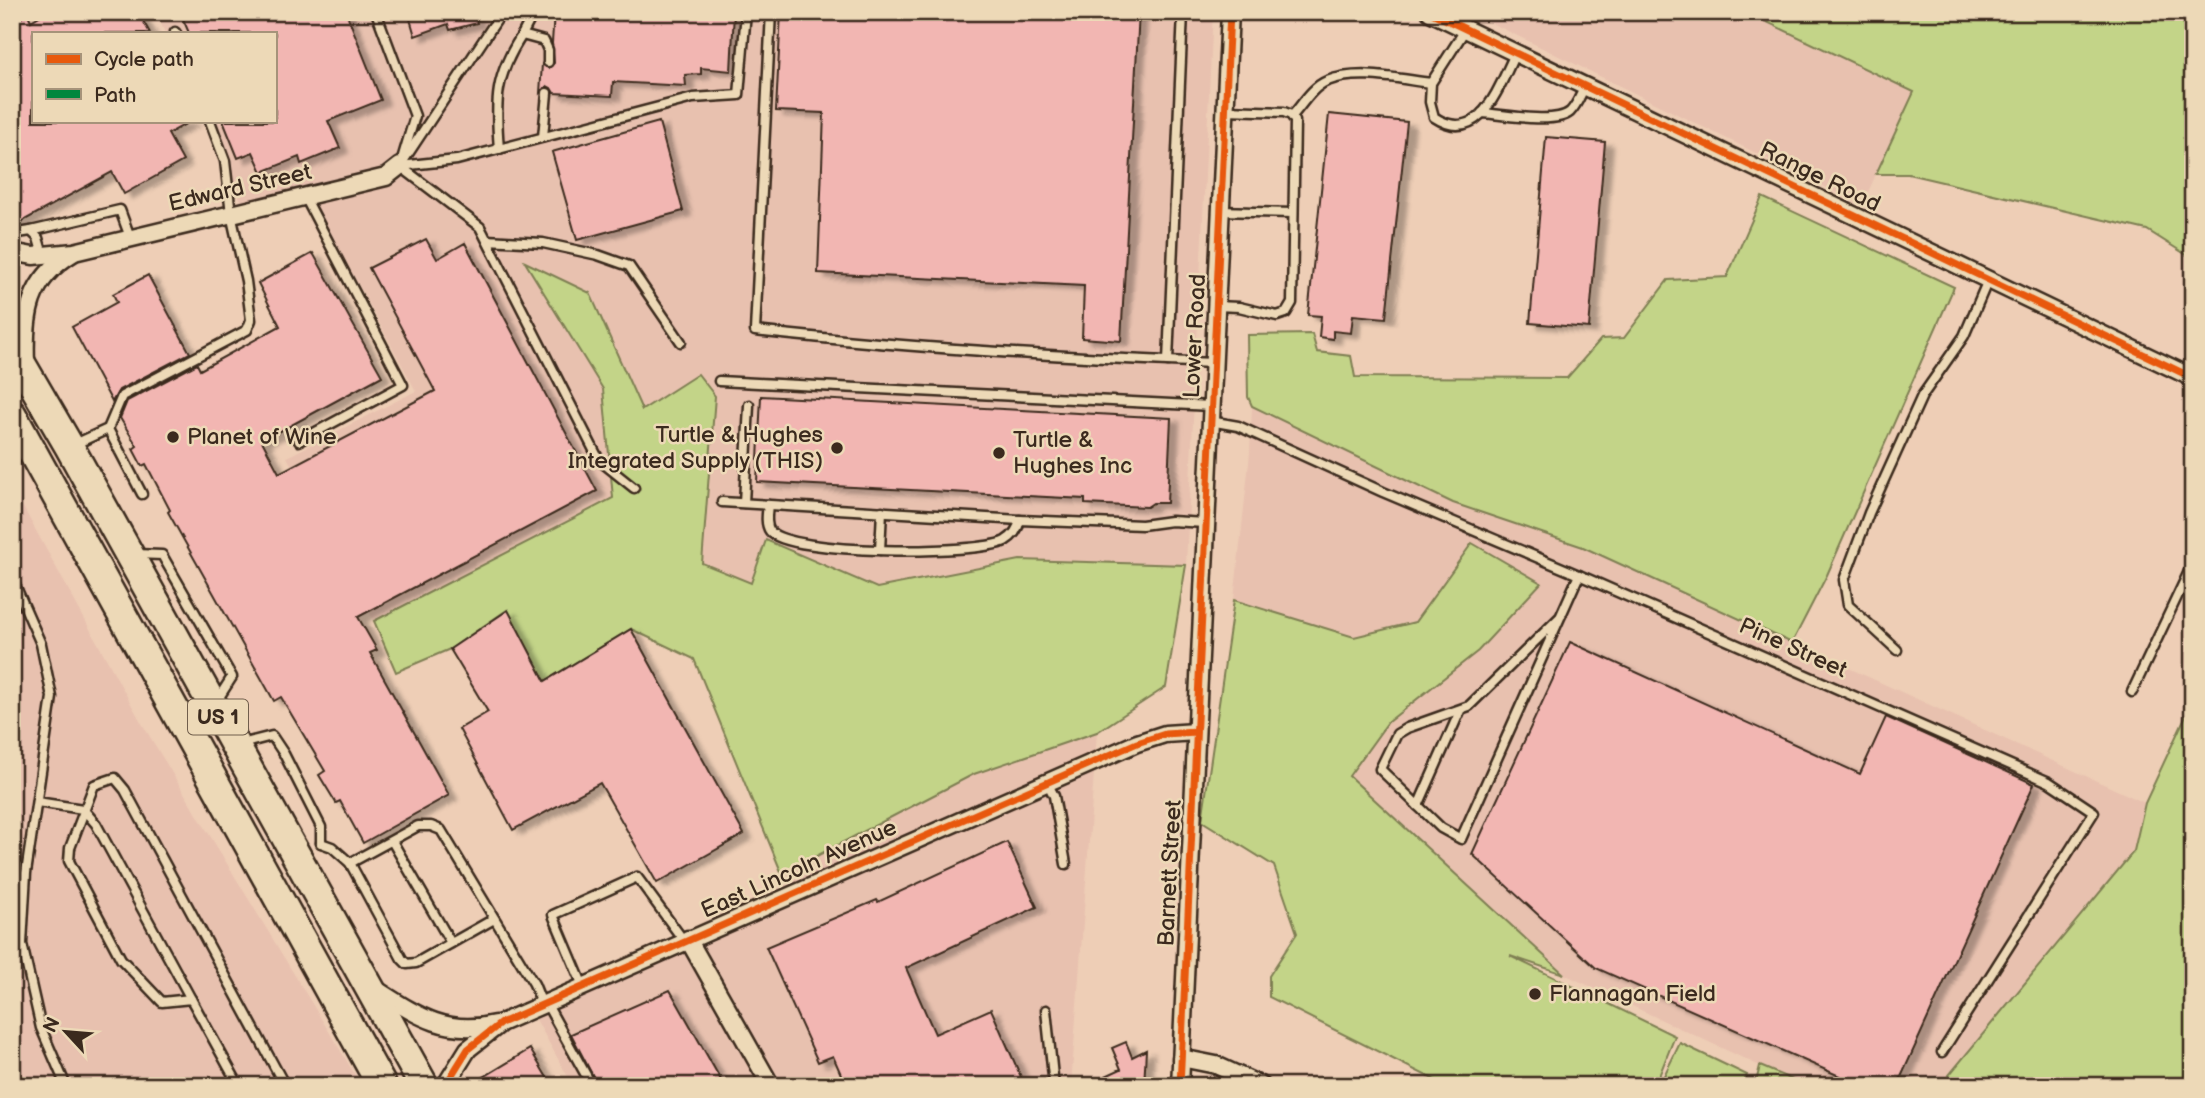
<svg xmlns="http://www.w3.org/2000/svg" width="2205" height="1098" viewBox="0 0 2205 1098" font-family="'Balsamiq Sans',sans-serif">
	<defs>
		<filter id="shadow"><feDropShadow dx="8" dy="4.5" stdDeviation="2" flood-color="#0004"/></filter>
	</defs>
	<rect width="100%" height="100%" fill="#eeceb6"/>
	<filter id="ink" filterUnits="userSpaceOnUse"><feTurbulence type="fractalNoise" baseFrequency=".0143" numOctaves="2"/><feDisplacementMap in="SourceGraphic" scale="14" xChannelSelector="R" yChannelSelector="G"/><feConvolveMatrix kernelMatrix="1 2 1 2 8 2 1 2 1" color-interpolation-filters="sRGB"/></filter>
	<g filter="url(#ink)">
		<g fill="#e8c1af">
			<polygon points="156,12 1213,12 1186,565 1020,560 877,588 767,540 751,583 701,563 715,396 698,375 642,411 590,293 526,263 603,389 613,498 374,621 287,457 416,391 310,195 244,207 205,121 275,121 275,33 165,33"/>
			<polygon points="1469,12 1746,12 1914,92 1862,205"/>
			<polygon points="1252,406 1453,503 1583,547 2145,803 2134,851 1940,1086 1807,1086 1760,1066 1564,974 1349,776 1388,722 1478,651 1472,543 1416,622 1354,637 1234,600 1250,453"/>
			<polygon points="12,487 141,722 362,1086 12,1086"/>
			<polygon points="1097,732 1071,1086 573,1086 527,1003 790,891 782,874 974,774"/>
		</g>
		<g fill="#c3d488" stroke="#7f7f53" stroke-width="2">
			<polygon points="1746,12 2193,12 2193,259 2147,230 1908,174 1876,174 1914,92"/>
			<polygon points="1762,197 1954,287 1827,575 1792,643 1583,547 1453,503 1252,406 1248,397 1247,335 1312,334 1317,352 1351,356 1355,377 1567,378 1601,339 1624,338 1668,280 1727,277"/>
			<polygon points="525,262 590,293 642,410 698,374 715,396 702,563 751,583 766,540 877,588 1020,560 1186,565 1166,687 1097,732 974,774 782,874 694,659 631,629 545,681 507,610 450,649 396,672 374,621 613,498 603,389"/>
			<polygon points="1472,543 1541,583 1478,651 1388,722 1349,776 1564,974 1510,956 1675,1036 1655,1086 1440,1086 1441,1083 1269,997 1269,976 1297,933 1274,866 1202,821 1234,600 1354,637 1415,622"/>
			<polygon points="2193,700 2193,1086 1940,1086 2134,851 2145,803"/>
			<polygon points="1680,1043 1747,1075 1742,1086 1659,1086"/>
			<polygon points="1760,1066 1807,1086 1755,1086"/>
		</g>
		<g fill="#f2b6b2" stroke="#3b2a1e" stroke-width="2" filter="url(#shadow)">
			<polygon points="46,12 138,12 150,33 33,33 33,121 191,121 168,134 183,161 124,194 112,172 12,227 12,22 28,14 31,21"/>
			<polygon points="180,12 346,12 381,100 328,121 340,148 301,164 299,157 262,172 253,152 238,158 223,121 275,121 275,33 189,33"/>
			<polygon points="408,12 474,12 477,23 450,30 448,24 415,36"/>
			<polygon points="554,12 734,12 731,71 701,68 701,74 685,75 686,86 613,82 612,96 554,93 551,88 547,86 540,93 542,64 549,68 554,63 552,43"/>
			<polygon points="781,12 1139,12 1121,341 1082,338 1084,286 818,273 824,113 776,111"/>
			<polygon points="1329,114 1407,122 1386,318 1353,315 1351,333 1333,331 1333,339 1319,337 1321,316 1308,315"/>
			<polygon points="659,122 683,211 577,240 552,152"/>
			<polygon points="1546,137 1605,142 1589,328 1530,323"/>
			<polygon points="426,239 437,259 465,243 597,491 358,617 377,650 370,653 449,795 363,843 340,801 336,803 319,775 325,771 281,697 274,701 168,512 170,510 146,464 142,466 133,449 137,446 120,418 127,401 197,364 200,370 280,326 258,283 313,253 382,376 262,441 279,473 435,391 369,268"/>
			<polygon points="148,275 190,353 119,390 112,402 72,327 117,302 113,294"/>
			<polygon points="761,396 1171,418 1167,503 1153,503 1147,507 1085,504 1085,499 757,482"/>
			<polygon points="508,610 545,681 631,629 744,834 657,883 600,783 513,830 459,729 488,712 450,649"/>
			<polygon points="1570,642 1860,774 1886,717 2034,784 1897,1086 1862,1086 1596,968 1472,854"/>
			<polygon points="1007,842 1037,907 906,968 935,1034 991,1009 1025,1086 846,1086 833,1056 818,1062 766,947 877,900 878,902"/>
			<polygon points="670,990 721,1080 711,1086 598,1086 571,1034"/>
			<polygon points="1126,1042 1132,1057 1146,1050 1144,1086 1084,1086 1121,1069 1112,1048"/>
			<polygon points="530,1049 552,1086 469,1086"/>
		</g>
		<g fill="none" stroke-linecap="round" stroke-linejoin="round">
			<defs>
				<g id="service">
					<polyline points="376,12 415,116 403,156"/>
					<path d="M771,12L755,331C907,348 1060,357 1213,363"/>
					<path d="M1465,30L1431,83L1430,102L1434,117C1480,147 1499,86 1515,54"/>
					<polyline points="175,32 176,33"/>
					<polyline points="522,35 534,12"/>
					<path d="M1482,113C1502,114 1555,125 1570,112C1577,105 1580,96 1584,88"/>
					<path d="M1292,116C1302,105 1312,87 1327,81C1359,69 1398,79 1431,83"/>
					<polyline points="543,137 547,93"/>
					<path d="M499,149C495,101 495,76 522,35L544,41L548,50V62"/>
					<polyline points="400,166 457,160 693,98 739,95 746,12"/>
					<polyline points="400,166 480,227 599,460 634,488"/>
					<polyline points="400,166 502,12"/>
					<polyline points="1220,211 1293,213"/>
					<polyline points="31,231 120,210 130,237"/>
					<polyline points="12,234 31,231 38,238 43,255"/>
					<polyline points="487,240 543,243 598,255 629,266 681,342"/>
					<polyline points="1216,306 1239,307 1277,316 1286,313 1292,303 1295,121 1291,115 1284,112 1225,110"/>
					<polyline points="1168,361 1183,12"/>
					<polyline points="719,381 1211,406"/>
					<polyline points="1210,421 1238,426 1383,492 1579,575 2049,782 2094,812 1942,1052"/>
					<polyline points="108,429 142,494"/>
					<polyline points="299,441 403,385 305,197"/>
					<polyline points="73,445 108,429 122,396 247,330 251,320 246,281 231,214 225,161 210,121"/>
					<polyline points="722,502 1020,520 1142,525 1171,521 1205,523"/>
					<polyline points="744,503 749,405"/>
					<path d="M768,505C767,513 765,524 770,531C788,555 978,555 1005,541C1014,536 1018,529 1020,520"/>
					<polyline points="880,550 882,511"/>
					<polyline points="135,554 162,555 232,677 216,702"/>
					<polyline points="12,578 41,644 52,697 26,873 22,944 41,1028 66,1086"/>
					<polyline points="1561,616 1469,706 1407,728 1397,734 1380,769 1441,828 1461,839 1579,575"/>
					<polyline points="1897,650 1848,605 1844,580 1869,513 1922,396 1964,336 1988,280"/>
					<polyline points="2132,692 2193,563"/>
					<polyline points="241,744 272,736 284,754 321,827 321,843"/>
					<polyline points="1047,782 1054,796 1066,864"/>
					<polyline points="37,802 83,809 96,824 191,999"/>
					<polyline points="1418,806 1460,711"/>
					<polyline points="392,841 451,943"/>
					<polyline points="321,843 332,847 350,863 402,959 407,964 416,963 494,919"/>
					<polyline points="350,863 418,826 431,826 441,830 534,984 542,1004"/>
					<polyline points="583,986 553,915 637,877 684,941"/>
					<polyline points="546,1003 592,1086"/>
					<polyline points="1046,1010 1054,1086"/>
					<polyline points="239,1086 191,999 162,1002 121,959 69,861 70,848 94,785 115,778 125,790 285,1086"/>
				</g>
				<g id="minor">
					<polyline points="1430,12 2193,378"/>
					<polyline points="12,252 33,256 74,252 386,177 400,166"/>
					<path d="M26,363C24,315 28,280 73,253"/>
					<polyline points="688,939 771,1086"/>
					<path d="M374,988C415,1014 444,1036 495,1024"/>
					<polyline points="1181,1058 1216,1065 1262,1086"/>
					<polyline points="445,1086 468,1049 501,1023 1137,743 1165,734 1196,732"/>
					<polyline points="1180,1086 1230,12"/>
				</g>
				<g id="trunk">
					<polyline points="12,348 69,446 424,1086"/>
					<polyline points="12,415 382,1086"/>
				</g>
			</defs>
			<use href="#service" stroke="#3b2a1e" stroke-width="13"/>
			<use href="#minor" stroke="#3b2a1e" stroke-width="21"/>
			<use href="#trunk" stroke="#3b2a1e" stroke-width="33"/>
			<use href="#service" stroke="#edd9b7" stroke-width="8"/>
			<use href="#minor" stroke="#edd9b7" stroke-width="16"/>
			<use href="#trunk" stroke="#edd9b7" stroke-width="28"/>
			<polyline stroke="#00873e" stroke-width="5" stroke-dasharray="10 5" stroke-linecap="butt" points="2175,12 2180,17 2193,21"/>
			<defs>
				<g id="cycleway">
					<polyline points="1430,12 2193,378"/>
					<polyline points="445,1086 468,1049 501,1023 1137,743 1165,734 1196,732"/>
					<polyline points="1180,1086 1230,12"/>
				</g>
			</defs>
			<use href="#cycleway" stroke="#edd9b7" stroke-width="11"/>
			<use href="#cycleway" stroke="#e8590c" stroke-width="7"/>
		</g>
	</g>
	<g fill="#3b2a1e" stroke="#edd9b7" stroke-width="2.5">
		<circle cx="173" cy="437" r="7"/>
		<circle cx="837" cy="448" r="7"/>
		<circle cx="999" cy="453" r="7"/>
		<circle cx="1535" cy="994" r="7"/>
	</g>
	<g text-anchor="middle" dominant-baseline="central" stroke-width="5" stroke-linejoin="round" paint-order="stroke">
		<rect fill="#edd9b7" stroke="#705e4c" stroke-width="2" x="188" y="699.5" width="60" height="35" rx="5"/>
		<g font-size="21" font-weight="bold" fill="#3b2a1e">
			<text x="218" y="717">US 1</text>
		</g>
		<g font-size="23" fill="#3b2a1e" stroke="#edd9b7">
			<text transform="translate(1820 177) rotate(26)">Range Road</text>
			<text transform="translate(240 188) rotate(-13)">Edward Street</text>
			<text transform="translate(1195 336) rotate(-87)">Lower Road</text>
			<text transform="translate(1793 648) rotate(24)">Pine Street</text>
			<text transform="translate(799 869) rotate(-24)">East Lincoln Avenue</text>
			<text transform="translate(1170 873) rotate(-87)">Barnett Street</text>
		</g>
		<g font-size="23" fill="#3b2a1e" stroke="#edd9b7" text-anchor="start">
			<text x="823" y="435" text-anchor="end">Turtle &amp; Hughes<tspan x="823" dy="26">Integrated Supply (THIS)</tspan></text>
			<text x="187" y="437">Planet of Wine</text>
			<text x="1013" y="440">Turtle &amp;<tspan x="1013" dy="26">Hughes Inc</tspan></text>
			<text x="1549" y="994">Flannagan Field</text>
		</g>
	</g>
	<rect width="2205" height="1098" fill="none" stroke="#edd9b7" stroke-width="42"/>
	<rect x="21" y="21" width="2163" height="1056" fill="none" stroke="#3b2a1e" stroke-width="2.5" filter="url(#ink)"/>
	<rect x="32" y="32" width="245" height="91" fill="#edd9b7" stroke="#a6937a" stroke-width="2"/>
	<rect x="46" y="54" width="35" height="10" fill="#e8590c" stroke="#a6937a" stroke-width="2"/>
	<text x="94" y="66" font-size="21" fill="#3b2a1e">Cycle path</text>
	<rect x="46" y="89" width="35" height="10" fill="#00873e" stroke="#a6937a" stroke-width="2"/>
	<text x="94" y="102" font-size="21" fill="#3b2a1e">Path</text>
	<g transform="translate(66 1032) rotate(296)" stroke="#edd9b7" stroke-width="5" paint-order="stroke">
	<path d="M0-5L12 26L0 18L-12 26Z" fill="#3b2a1e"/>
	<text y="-10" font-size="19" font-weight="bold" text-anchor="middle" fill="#3b2a1e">N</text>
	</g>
</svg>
